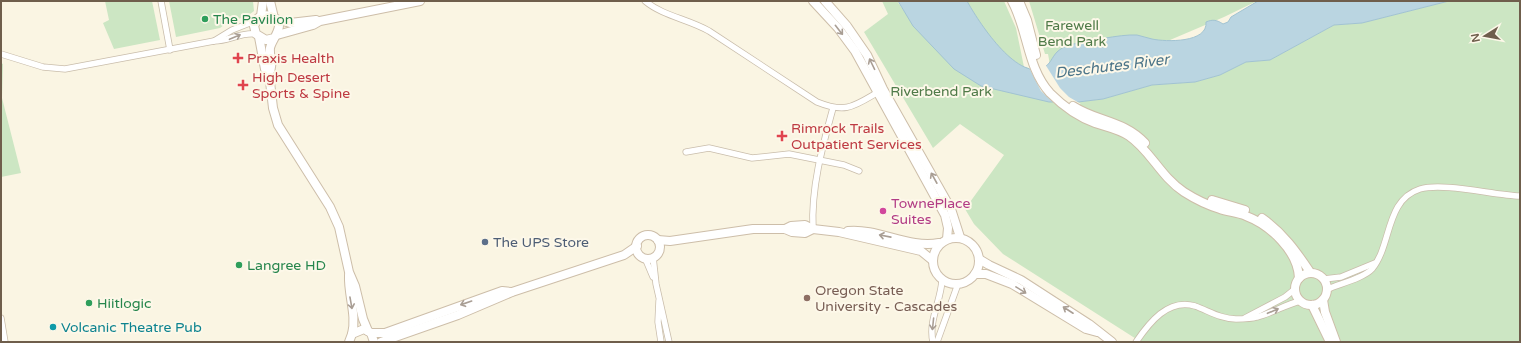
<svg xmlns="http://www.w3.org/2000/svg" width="1521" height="343" viewBox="0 0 1521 343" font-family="'Varela Round',sans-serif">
	<rect width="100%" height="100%" fill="#faf5e3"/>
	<g fill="#cce6c3">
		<polygon points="105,1 152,1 160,40 114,49 103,23 109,20"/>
		<polygon points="169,1 253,1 254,11 246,17 229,21 220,28 176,37"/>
		<polygon points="882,1 897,1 906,14 1049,102 1078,102 1103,99 1152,85 1195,82 1220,75 1246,62 1270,60 1334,25 1362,23 1449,1 1520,1 1520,342 1141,342 1003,254 974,224 965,209 1004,155 960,124 933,148 864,32 888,14"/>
		<polygon points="959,1 1004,1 1016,28 1024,67 1027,67 1028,69 1012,68"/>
		<polygon points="1029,1 1257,1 1224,17 1170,40 1150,42 1050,65 1048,54 1045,54"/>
		<polygon points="1,63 3,64 2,98 21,173 1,177"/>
	</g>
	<path fill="#bad5e1" stroke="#a1c3d2" d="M898,1H967C978,21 1016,80 1043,68C1050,65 1052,57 1057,52C1060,49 1064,47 1068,45C1087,42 1119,34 1137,35C1142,36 1147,38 1152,39C1166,42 1208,43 1206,22C1213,19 1217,20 1223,24L1228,22L1231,17L1258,1H1449L1362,23L1334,25L1270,60L1246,62L1220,75L1195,82L1152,85L1103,99L1078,102H1049L981,86L954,69L913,26Z"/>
	<polygon fill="#faf5e3" points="1045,64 1060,88 1069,97 1081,104 1055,104 1041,91 1029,67 1034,68"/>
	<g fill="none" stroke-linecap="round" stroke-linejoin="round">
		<defs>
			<g id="street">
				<polyline points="161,1 170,50"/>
				<path d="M645,1C663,16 688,19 709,31L817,102C847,114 854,106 880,91"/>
				<polyline points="214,41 232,30 255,21"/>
				<path d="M1,54L43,67L65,69L214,41C229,41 241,32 256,34"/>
				<polyline points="686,152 709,148 752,158 789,154 844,165 859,171"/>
				<path d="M813,229C811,188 822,148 833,108"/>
				<polyline points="653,257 656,284 669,342"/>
				<polyline points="645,258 653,277"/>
				<polyline points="1324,279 1341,277 1375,263"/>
				<path d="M1328,289C1339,284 1364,278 1372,269C1392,245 1385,200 1420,189C1443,182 1493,195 1520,196"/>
				<polyline points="659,301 658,322 661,342"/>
				<polyline points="1,318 5,342"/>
				<polyline points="1245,318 1285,297 1295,289"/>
				<path d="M933,342C928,321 941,301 942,280"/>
				<polyline points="937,342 958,284"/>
				<path d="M1136,342C1149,323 1168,298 1195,306C1209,311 1221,319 1236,319C1242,319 1251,319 1257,317C1272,313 1285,305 1300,301"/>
			</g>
			<g id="secondary">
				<polyline points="270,1 274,18"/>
				<polyline points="813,1 838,28 855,51 945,215 948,228 947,239"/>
				<polyline points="825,1 847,26 867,55 883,89 951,209 960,237"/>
				<path d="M1012,1C1028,30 1027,68 1050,93C1063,106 1078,117 1095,123C1107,127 1119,129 1129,136C1151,151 1160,176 1184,192C1195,199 1207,205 1220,209C1228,212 1238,212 1246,216C1270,225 1298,251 1299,278"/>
				<polyline points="1019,1 1027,20 1036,55"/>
				<polyline points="261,16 263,1"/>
				<polyline points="276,19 290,23 316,20"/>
				<polyline points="277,35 313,25 320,21 420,1"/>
				<polyline points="259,37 265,69 269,73 273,108 278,125 330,207 339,227 349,272 355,286 363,319 368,331"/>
				<path d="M269,73C274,65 269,57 270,48C272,38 287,25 273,17C268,14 263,15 258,18L254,26L256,34L266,40L274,38"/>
				<path d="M1073,106C1098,122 1123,120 1145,143"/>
				<polyline points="1212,200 1245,210"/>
				<path d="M1262,218C1283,233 1296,251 1310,272"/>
				<polyline points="785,229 791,226 805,225 813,229 839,232 921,251 932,260"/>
				<path d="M848,231C878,228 909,249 939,243"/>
				<circle cx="648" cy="247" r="12"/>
				<circle cx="956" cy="261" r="23"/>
				<polyline points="658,240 670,241 753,229 785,229 792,232 805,233 813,229"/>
				<polyline points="979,259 989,265 1021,280 1089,324 1112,342"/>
				<circle cx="1311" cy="289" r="16"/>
				<polyline points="975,274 986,274 1012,284 1086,329 1097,332"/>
				<path d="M349,275C348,295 357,315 352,334"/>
				<polyline points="1323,300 1325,312 1336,342"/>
				<polyline points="1312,305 1330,342"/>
				<polyline points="371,333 385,333 502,291 511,292"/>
				<polyline points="349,342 352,334 364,329 371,333 374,342"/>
				<polyline points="381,342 458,315 512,292 624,255 637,246"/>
			</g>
		</defs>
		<use href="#street" stroke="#c9bdab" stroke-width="7"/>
		<use href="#secondary" stroke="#cdbea9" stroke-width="10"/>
		<use href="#street" stroke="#fff" stroke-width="5.5"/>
		<use href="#secondary" stroke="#fff" stroke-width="8"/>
	</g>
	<defs><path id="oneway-shaft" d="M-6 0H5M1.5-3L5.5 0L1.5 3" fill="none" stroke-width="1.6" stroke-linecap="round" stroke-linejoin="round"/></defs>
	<g stroke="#a99e94">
		<use href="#oneway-shaft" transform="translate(839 30) rotate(52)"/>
		<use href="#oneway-shaft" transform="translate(235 37) rotate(-23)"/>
		<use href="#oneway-shaft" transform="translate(872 64) rotate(-116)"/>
		<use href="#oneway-shaft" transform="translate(934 178) rotate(-119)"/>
		<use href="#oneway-shaft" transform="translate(885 236) rotate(-169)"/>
		<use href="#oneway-shaft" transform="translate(1021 290) rotate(32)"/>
		<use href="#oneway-shaft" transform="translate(351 303) rotate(80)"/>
		<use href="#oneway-shaft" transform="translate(466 303) rotate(161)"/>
		<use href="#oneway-shaft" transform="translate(1068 310) rotate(-147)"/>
		<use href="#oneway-shaft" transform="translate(1273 311) rotate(-23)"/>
		<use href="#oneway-shaft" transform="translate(933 324) rotate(96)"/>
	</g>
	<g fill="#2e9e5b" stroke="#fdf8e9" stroke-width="1.5">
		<circle cx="205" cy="19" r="4"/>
		<circle cx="239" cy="265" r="4"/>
		<circle cx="89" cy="303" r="4"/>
	</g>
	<g fill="#e0444e" stroke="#fdf8e9" stroke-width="1.5">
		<path d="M236 52h4v4h4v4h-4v4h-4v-4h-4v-4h4z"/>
		<path d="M241 79h4v4h4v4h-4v4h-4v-4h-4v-4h4z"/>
		<path d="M780 130h4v4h4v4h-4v4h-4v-4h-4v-4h4z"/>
	</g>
	<circle fill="#d1479c" stroke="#fdf8e9" stroke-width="1.5" cx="883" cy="211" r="4"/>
	<circle fill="#5c6f8a" stroke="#fdf8e9" stroke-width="1.5" cx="485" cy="242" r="4"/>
	<circle fill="#8d6e63" stroke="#fdf8e9" stroke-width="1.5" cx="807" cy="298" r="4"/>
	<circle fill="#0f9aa8" stroke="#fdf8e9" stroke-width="1.5" cx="53" cy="327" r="4"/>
	<g text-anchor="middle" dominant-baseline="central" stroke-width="4" stroke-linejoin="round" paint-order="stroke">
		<g font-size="14" fill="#27864d" stroke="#fdf8e9" text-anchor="start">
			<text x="213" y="19">The Pavilion</text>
			<text x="247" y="265">Langree HD</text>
			<text x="97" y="303">Hiitlogic</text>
		</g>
		<g font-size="14" fill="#4f7a48" stroke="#fdf8e9">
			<text x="1072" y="25">Farewell<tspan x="1072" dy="16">Bend Park</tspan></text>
			<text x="941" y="91">Riverbend Park</text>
		</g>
		<g font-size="14" fill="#be3a42" stroke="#fdf8e9" text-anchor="start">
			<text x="247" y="58">Praxis Health</text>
			<text x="252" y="77">High Desert<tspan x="252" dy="16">Sports &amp; Spine</tspan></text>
			<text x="791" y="128">Rimrock Trails<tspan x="791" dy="16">Outpatient Services</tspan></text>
		</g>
		<g font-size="14" fill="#b23c85" stroke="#fdf8e9" text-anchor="start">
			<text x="891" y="203">TownePlace<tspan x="891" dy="16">Suites</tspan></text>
		</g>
		<g font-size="14" fill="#4e5e75" stroke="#fdf8e9" text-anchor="start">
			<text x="493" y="242">The UPS Store</text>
		</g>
		<g font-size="14" fill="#785e54" stroke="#fdf8e9" text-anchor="start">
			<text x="815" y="290">Oregon State<tspan x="815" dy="16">University - Cascades</tspan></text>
		</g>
		<g font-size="14" fill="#0d838f" stroke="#fdf8e9" text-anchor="start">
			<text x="61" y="327">Volcanic Theatre Pub</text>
		</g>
		<g font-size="15" font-style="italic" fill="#4b7488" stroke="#fdf8e9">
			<text transform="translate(1112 66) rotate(-7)">Deschutes River</text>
		</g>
	</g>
	<rect width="1521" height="343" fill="none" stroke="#6f5e4c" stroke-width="4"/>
	<g transform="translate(1485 36) rotate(259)" stroke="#fdf8e9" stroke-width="3" paint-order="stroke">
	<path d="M0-3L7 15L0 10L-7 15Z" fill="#6f5e4c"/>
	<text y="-6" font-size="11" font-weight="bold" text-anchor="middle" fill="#6f5e4c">N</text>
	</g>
</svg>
